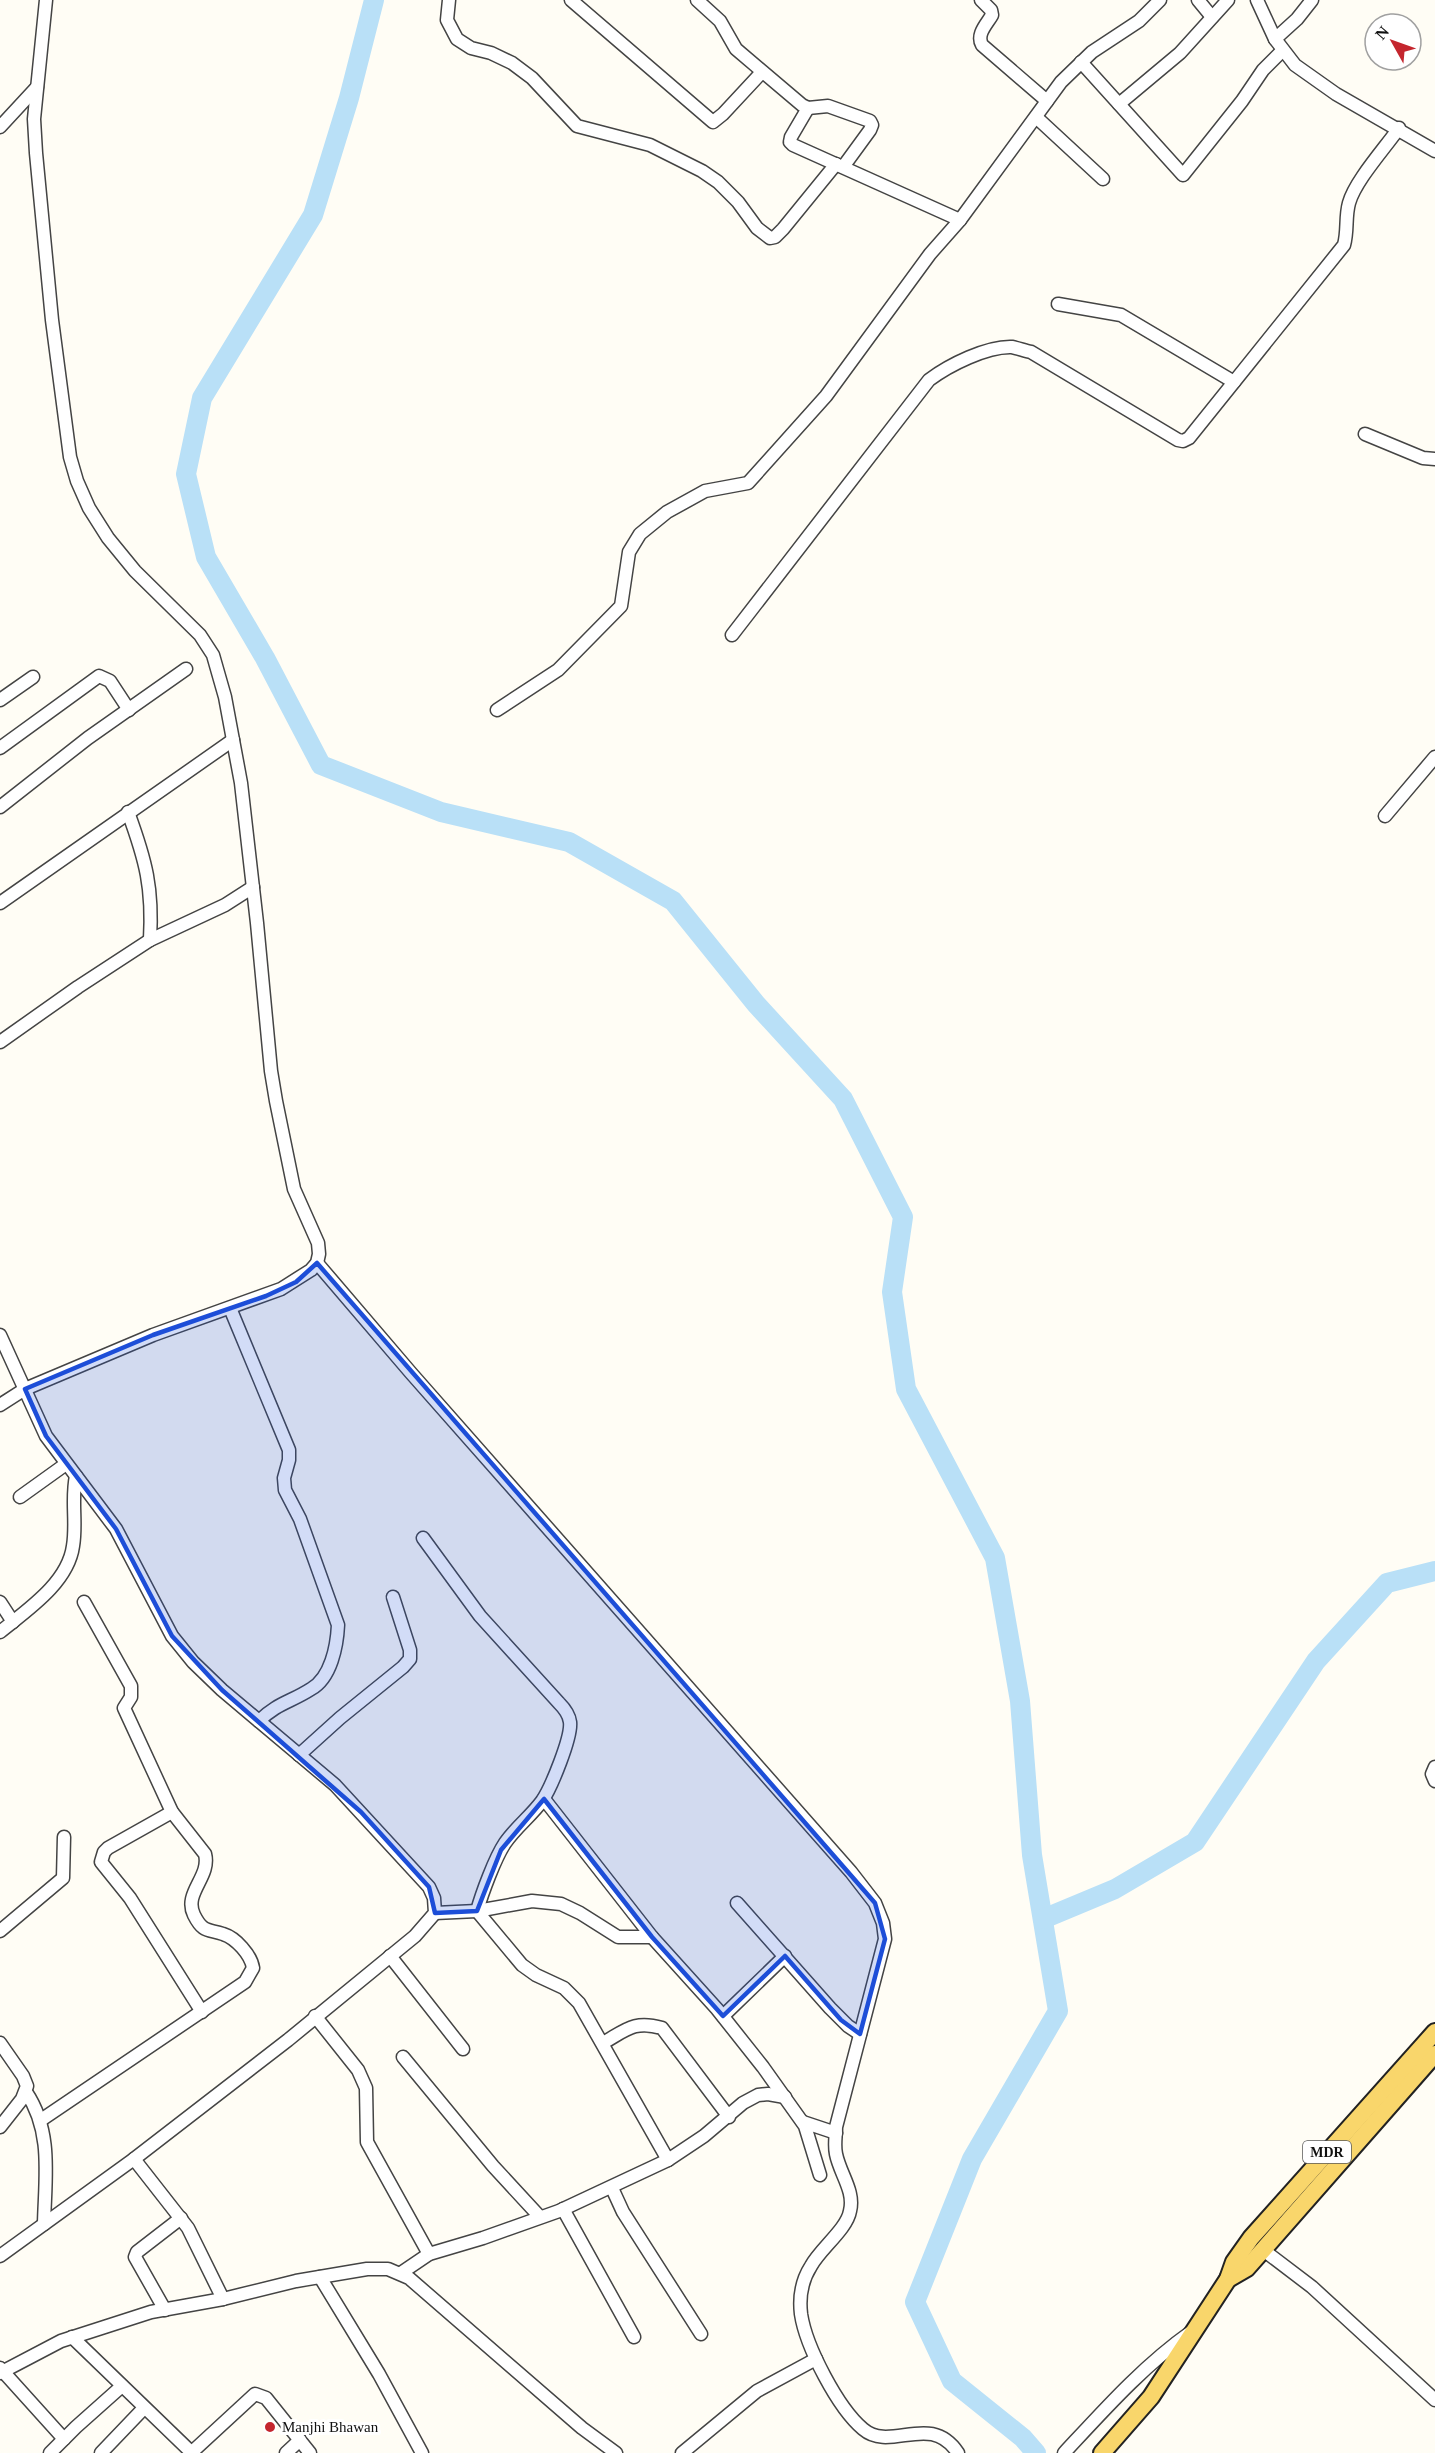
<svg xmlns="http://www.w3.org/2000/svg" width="1435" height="2453" viewBox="0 0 1435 2453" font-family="Georgia,serif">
	<rect width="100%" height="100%" fill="#fffdf5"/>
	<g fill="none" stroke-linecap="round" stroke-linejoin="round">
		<g stroke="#b9e0f7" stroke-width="20">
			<polyline points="374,0 349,98 313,215 202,398 186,474 206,557 265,658 321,765 441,812 569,842 673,901 756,1004 843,1099 903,1217 892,1292 906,1389 995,1558 1020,1701 1032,1855 1058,2011 972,2159 915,2302 952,2381 1023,2438 1036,2453"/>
			<polyline points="1043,1919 1115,1889 1195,1842 1316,1661 1387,1583 1435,1571"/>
		</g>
		<defs>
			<g id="minor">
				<polyline points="449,0 447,20 457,39 471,48 491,53 512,63 532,78 577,126 650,145 702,171 718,182 738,202 757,228 770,238 775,237 783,229 836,164"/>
				<polyline points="571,0 713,122 723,114 762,72"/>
				<polyline points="697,0 720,21 736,49 802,105 808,108 828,106 870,121 872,125 870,130 843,167"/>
				<path d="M981,0L991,10L992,15C987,24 976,34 982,45L1047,101"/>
				<polyline points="1198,0 1212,17"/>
				<polyline points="1257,0 1275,39 1295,65 1336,94 1435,151"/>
				<polyline points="1275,39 1297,19 1312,0"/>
				<polyline points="1081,62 1183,175 1242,101 1263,70 1282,51"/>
				<polyline points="1119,104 1180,53 1228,0"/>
				<polyline points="808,108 791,137 790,142 793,145 960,220"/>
				<polyline points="1036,117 1103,179"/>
				<polyline points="0,127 37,87"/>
				<polyline points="1058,304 1121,315 1234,382"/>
				<polyline points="1365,434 1423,458 1435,459"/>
				<path d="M732,635L929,380C949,365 987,346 1012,347C1018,348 1025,351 1031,352L1178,440L1183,441L1189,438L1344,245C1348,231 1345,217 1349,203C1355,181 1385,148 1399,128"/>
				<polyline points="0,700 33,677"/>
				<polyline points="497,710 558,670 621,606 629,552 640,534 667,512 705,491 748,483 826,396 930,254 960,220 1061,82 1092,52 1139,21 1160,0"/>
				<polyline points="0,748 99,676 110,681 129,710"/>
				<polyline points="0,807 88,738 186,669"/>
				<path d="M128,812C146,861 153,888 150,940"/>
				<polyline points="1385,816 1435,757"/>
				<polyline points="0,903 233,740"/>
				<polyline points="0,1042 78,987 150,940 225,905 253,887"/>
				<path d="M317,1263L411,1373L851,1872L875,1903L883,1923L885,1939L836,2127C836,2136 834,2145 836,2154C840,2174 855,2191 850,2211C847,2229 820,2249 811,2266C802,2280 799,2297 801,2314C806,2347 838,2408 863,2429C891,2453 930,2411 958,2453"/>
				<path d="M230,1308L289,1450V1460L284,1478L285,1490L300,1519L338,1625C337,1646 331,1678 311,1689C291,1702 277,1703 259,1721"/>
				<polyline points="0,1335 46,1436 116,1529 172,1636 193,1662 222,1690 335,1785 429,1887 434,1898 435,1913 415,1936 288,2040 134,2159 0,2256"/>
				<polyline points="0,1405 25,1389 153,1335 281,1289 311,1270 317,1263 319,1254 318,1243 294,1189 276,1101 271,1071 257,923 241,783 225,697 213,655 200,635 135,571 108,538 89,508 77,481 70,457 52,320 36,153 34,119 46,0"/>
				<polyline points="20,1497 66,1464"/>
				<path d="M423,1538L480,1616L559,1703C564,1708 569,1714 570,1722C572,1737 551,1788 542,1801C531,1816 516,1827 505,1843C495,1858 482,1893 477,1911L522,1965L536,1975L564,1988L579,2003L668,2160"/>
				<polyline points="0,1602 13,1622"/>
				<path d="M0,1632C27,1610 68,1583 73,1546C77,1523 71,1499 76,1476"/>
				<polyline points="299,1755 340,1718 403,1667 410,1659 410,1650 393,1597"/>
				<polyline points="1435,1767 1432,1774 1435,1781"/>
				<polyline points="544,1799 652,1937 717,2009 763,2067 805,2126 820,2175"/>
				<polyline points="172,1812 108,1848 104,1852 101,1862 130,1898 202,2012"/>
				<polyline points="737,1903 830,2008 848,2026 860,2034"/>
				<polyline points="435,1913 477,1911 532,1901 561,1904 580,1913 618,1937 652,1937"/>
				<polyline points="0,1931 63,1878 64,1837"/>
				<polyline points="390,1956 463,2049"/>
				<polyline points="315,2016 358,2070 366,2088 367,2142 429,2254"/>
				<polyline points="723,2016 785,1956"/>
				<polyline points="0,2043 23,2076 27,2086 22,2099 0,2127"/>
				<path d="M603,2043C626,2030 634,2020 662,2028L729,2117"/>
				<polyline points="403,2057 493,2166 540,2217"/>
				<path d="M26,2092C53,2132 45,2178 44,2224"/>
				<path d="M41,2120L245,1982L253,1968C251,1955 236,1938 223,1934C208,1929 203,1933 194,1915C183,1893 211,1877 205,1854L172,1812L124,1708L131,1697V1686L84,1602"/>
				<polyline points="803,2122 836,2133"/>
				<polyline points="134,2159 188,2228 223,2299"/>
				<polyline points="612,2188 623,2212 701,2334"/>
				<polyline points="563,2209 634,2337"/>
				<polyline points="1262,2249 1312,2287 1435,2400"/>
				<polyline points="401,2273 429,2254 483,2238 559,2211 668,2160 704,2136 743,2103 758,2095 768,2094 785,2097"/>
				<polyline points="320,2277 379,2374 422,2453"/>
				<polyline points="165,2310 135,2257 137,2252 181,2218"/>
				<polyline points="72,2337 192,2453"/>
				<polyline points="0,2368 64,2439"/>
				<polyline points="0,2373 61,2341 151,2312 223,2299 296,2281 367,2269 388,2269 409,2278 582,2428 616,2453"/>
				<polyline points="50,2453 76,2427 122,2386"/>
				<polyline points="101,2453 144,2408"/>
				<polyline points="191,2453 255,2394 266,2398 310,2453"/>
				<polyline points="286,2453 300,2440"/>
				<polyline points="682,2453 757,2391 816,2359"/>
				<path d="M1064,2453C1104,2410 1143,2366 1191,2332"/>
			</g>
			<g id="major">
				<polyline points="1228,2279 1247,2268 1435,2054"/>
				<polyline points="1102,2453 1151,2397 1228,2279 1234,2262 1251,2238 1435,2032"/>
			</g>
		</defs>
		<use href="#minor" stroke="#444" stroke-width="15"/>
		<use href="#major" stroke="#222" stroke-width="20"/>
		<use href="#minor" stroke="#fff" stroke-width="12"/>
		<use href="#major" stroke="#f9d66b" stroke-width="16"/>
	</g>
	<path fill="#1d4ed8" fill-opacity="0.2" stroke="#1d4ed8" stroke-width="4.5" stroke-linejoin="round" d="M317,1263L875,1903L885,1939L860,2034L841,2020L785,1956L723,2016L652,1937L544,1799L501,1850L477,1911L435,1913L429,1887L361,1812L222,1690L172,1636L116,1529L46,1436L25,1389L153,1335L266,1296L296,1282Z"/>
	<circle fill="#c4262e" stroke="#fff" stroke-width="2" cx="270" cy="2427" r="6"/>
	<g text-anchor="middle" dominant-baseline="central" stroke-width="6" stroke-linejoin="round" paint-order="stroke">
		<rect fill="#fff" stroke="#585858" stroke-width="1.5" x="1303" y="2141" width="48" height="22" rx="4.5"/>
		<g font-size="14" font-weight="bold" fill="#111">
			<text x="1327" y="2152">MDR</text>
		</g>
		<g font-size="15" fill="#111" stroke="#fff" text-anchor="start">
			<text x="282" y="2427">Manjhi Bhawan</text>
		</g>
	</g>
	<g transform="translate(1393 42) rotate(310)"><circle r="28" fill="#ffffff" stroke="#a0a0a0" stroke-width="1.5"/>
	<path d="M0-4.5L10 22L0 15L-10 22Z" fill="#c4262e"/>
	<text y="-9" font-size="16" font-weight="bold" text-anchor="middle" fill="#111111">N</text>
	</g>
</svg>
